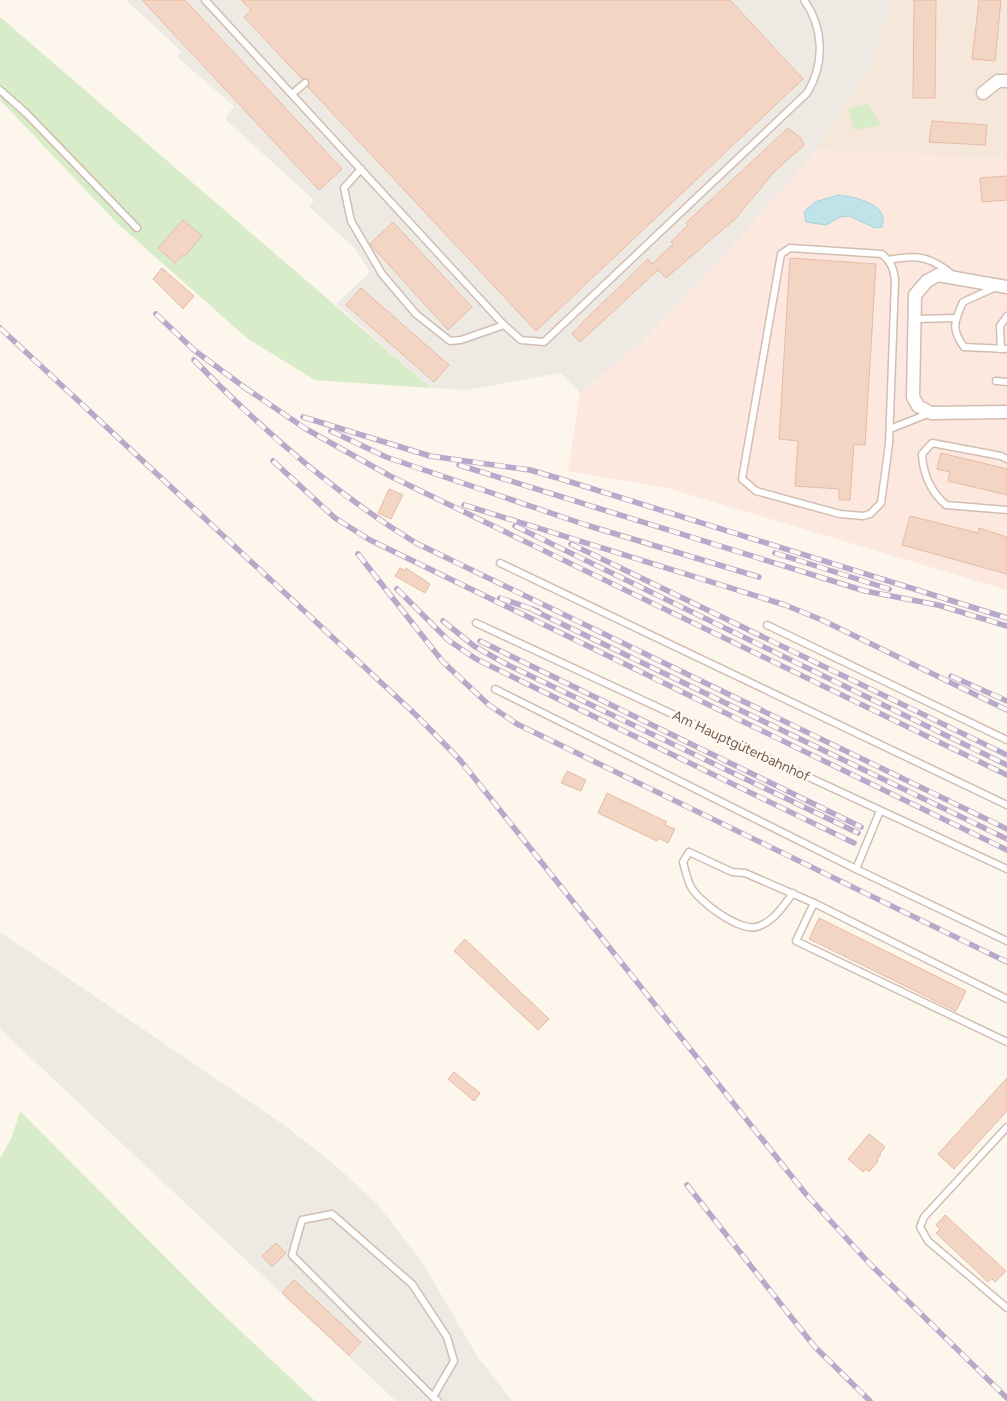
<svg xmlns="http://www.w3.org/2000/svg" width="1007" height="1401" viewBox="0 0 1007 1401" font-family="Figtree,sans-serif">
	<rect width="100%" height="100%" fill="#fdf6ec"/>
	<polygon fill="#f5e8da" points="892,0 1007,0 1007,159 817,150 872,63"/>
	<polygon fill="#fde8e0" points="817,150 1007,159 1007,590 667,488 568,471 580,393 643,341 727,252"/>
	<g fill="#efe9e4">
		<polygon points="126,0 892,0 872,63 817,150 727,252 643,341 580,393 561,373 467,390 431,388 336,304 370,272 353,246 309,207 314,200 225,119 234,106 177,57 181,51"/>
		<polygon points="0,932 287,1127 336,1166 377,1204 420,1259 479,1359 512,1401 396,1401 0,1029"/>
	</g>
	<g fill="#d8ecc9">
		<polygon points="0,17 431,388 315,380 248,339 117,223 0,100"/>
		<polygon points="868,103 881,125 854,130 849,109"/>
		<polygon points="20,1111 213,1305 315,1401 0,1401 0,1158 12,1137"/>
	</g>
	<path fill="#bfe3e8" stroke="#a5d3da" d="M838,195C856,197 890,204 882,227L875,228L849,216L840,217L826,225L806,222L804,212L815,202Z"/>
	<g fill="#f3d5c3" stroke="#e6bba3">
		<polygon points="142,0 185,0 342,169 319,190"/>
		<polygon points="241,0 730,0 803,79 536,331 308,87 308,79 302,79 244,17 251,10"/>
		<polygon points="914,0 936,0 935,98 913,98"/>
		<polygon points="979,0 1001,0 995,61 972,59"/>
		<polygon points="932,121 987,125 985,145 929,142"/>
		<polygon points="788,128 800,137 804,145 775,171 735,219 666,278 658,270 580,342 572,334 587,318 648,259 652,264 673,244 671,242 688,225 686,223"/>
		<polygon points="1007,176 1007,200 982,202 980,178"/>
		<polygon points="183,220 202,236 184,257 182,255 175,263 158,248"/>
		<polygon points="393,222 472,307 448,330 370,244"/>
		<polygon points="790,258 876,264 865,445 854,444 850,500 839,500 839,489 795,486 798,441 779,439"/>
		<polygon points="162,268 194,296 183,309 153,279"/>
		<polygon points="361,288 449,365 434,382 346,305"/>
		<polygon points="941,453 1007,469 1007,495 948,481 950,472 937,469"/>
		<polygon points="389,489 403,495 391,519 378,513"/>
		<polygon points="910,516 978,533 979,528 1007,537 1007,574 902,545"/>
		<polygon points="400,568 405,571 406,568 430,584 425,593 395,576"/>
		<polygon points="567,771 586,780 581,791 561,783"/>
		<polygon points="607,793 667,822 665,825 675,829 668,843 659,838 657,841 598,813"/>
		<polygon points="819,918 966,991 956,1011 809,939"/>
		<polygon points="465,939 549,1019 538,1030 454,951"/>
		<polygon points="454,1072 480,1093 474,1101 448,1079"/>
		<polygon points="1007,1078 1007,1111 954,1169 938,1154"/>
		<polygon points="869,1134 885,1147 880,1153 881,1154 877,1160 878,1161 869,1172 866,1169 863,1172 848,1159"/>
		<polygon points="945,1215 1006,1271 995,1282 991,1278 988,1282 936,1233 940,1229 936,1225"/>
		<polygon points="276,1243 286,1253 272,1267 262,1256"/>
		<polygon points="294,1280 361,1342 349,1355 282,1293"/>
	</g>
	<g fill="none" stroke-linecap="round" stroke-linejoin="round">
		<defs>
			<g id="lane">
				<path d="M205,0L504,325L521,340L544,342L807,93C825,64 824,28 804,0"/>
				<polyline points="0,90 26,113 137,228"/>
				<polyline points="292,94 305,83"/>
				<polyline points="361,169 344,188 351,221 382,274 416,314 450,341 461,340 504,325"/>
				<path d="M790,248L882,254C891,262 894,269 895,280L889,444L881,503L870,514L863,516L840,514L756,491L742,479L781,254Z"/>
				<path d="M889,260C918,254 931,257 953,275"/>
				<path d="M996,287L963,302C954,322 951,329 964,347L1007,349"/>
				<polyline points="914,319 956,318"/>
				<polyline points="1001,349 1000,326 1007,316"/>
				<polyline points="996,381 1007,382"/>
				<polyline points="890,429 930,413"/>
				<path d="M1007,459L1001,456L932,443L922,454C923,475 930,491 946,505L1007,510"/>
				<polyline points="500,563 1007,805"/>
				<polyline points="476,623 1007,869"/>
				<polyline points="767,625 1007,740"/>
				<polyline points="495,689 856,869 1007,941"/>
				<polyline points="856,869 880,811"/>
				<path d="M793,893C784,905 773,923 756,927C739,931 697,901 690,885C687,878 685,870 683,862L689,852L732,872L745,873L814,903L1007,999"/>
				<polyline points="814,903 796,941 1007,1042"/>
				<polyline points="1007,1127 924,1217 920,1227 928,1241 1007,1308"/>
				<polyline points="433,1397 454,1361 447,1337 412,1284 332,1214 302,1220 292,1255 433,1397 438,1401"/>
			</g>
			<g id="street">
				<polyline points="983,93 998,81 1007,81"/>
				<polyline points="1007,287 938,275 927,281 915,295 913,397 918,406 931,413 1007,412"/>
			</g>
		</defs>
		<use href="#lane" stroke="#d1beb0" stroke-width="9"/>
		<use href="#street" stroke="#d1beb0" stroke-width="15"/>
		<use href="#lane" stroke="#fff" stroke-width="6"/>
		<use href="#street" stroke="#fff" stroke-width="12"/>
		<defs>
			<g id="rail">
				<polyline points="156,314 194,350 248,390"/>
				<polyline points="0,328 416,715 460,760 805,1193 869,1263 1007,1398"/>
				<path d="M194,360C261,429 334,493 416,543L1007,829"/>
				<polyline points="244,387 306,429 390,476 1007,775"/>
				<polyline points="303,417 430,456 530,470 561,479 1007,618"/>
				<polyline points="331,431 386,457 586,525 759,577"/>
				<polyline points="273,461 335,518 370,540 1007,850"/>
				<polyline points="459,465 865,591 938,605 1007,626"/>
				<polyline points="464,505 785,605 822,620 1007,710"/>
				<polyline points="515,526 1007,765"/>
				<polyline points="571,544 1007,755"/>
				<polyline points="775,553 889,589"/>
				<polyline points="358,554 443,662 489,705 517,724 1007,962"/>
				<polyline points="397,589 448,640 476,659 854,843"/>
				<polyline points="500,598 538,611"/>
				<polyline points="531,609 1007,839"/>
				<polyline points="443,621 474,646 506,664 858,833"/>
				<polyline points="480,641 861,827"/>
				<polyline points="951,676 1007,701"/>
				<polyline points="687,1185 814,1346 870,1401"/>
			</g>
		</defs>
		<use href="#rail" stroke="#b9a8c9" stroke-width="5.5"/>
		<use href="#rail" stroke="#fffaf3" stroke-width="4" stroke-dasharray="11" stroke-linecap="butt"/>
	</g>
	<g text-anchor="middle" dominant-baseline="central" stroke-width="5" stroke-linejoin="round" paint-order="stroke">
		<g font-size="14" fill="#7a5c4d" stroke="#fffaf3">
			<text transform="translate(741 746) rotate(25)">Am Hauptgüterbahnhof</text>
		</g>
	</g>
</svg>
